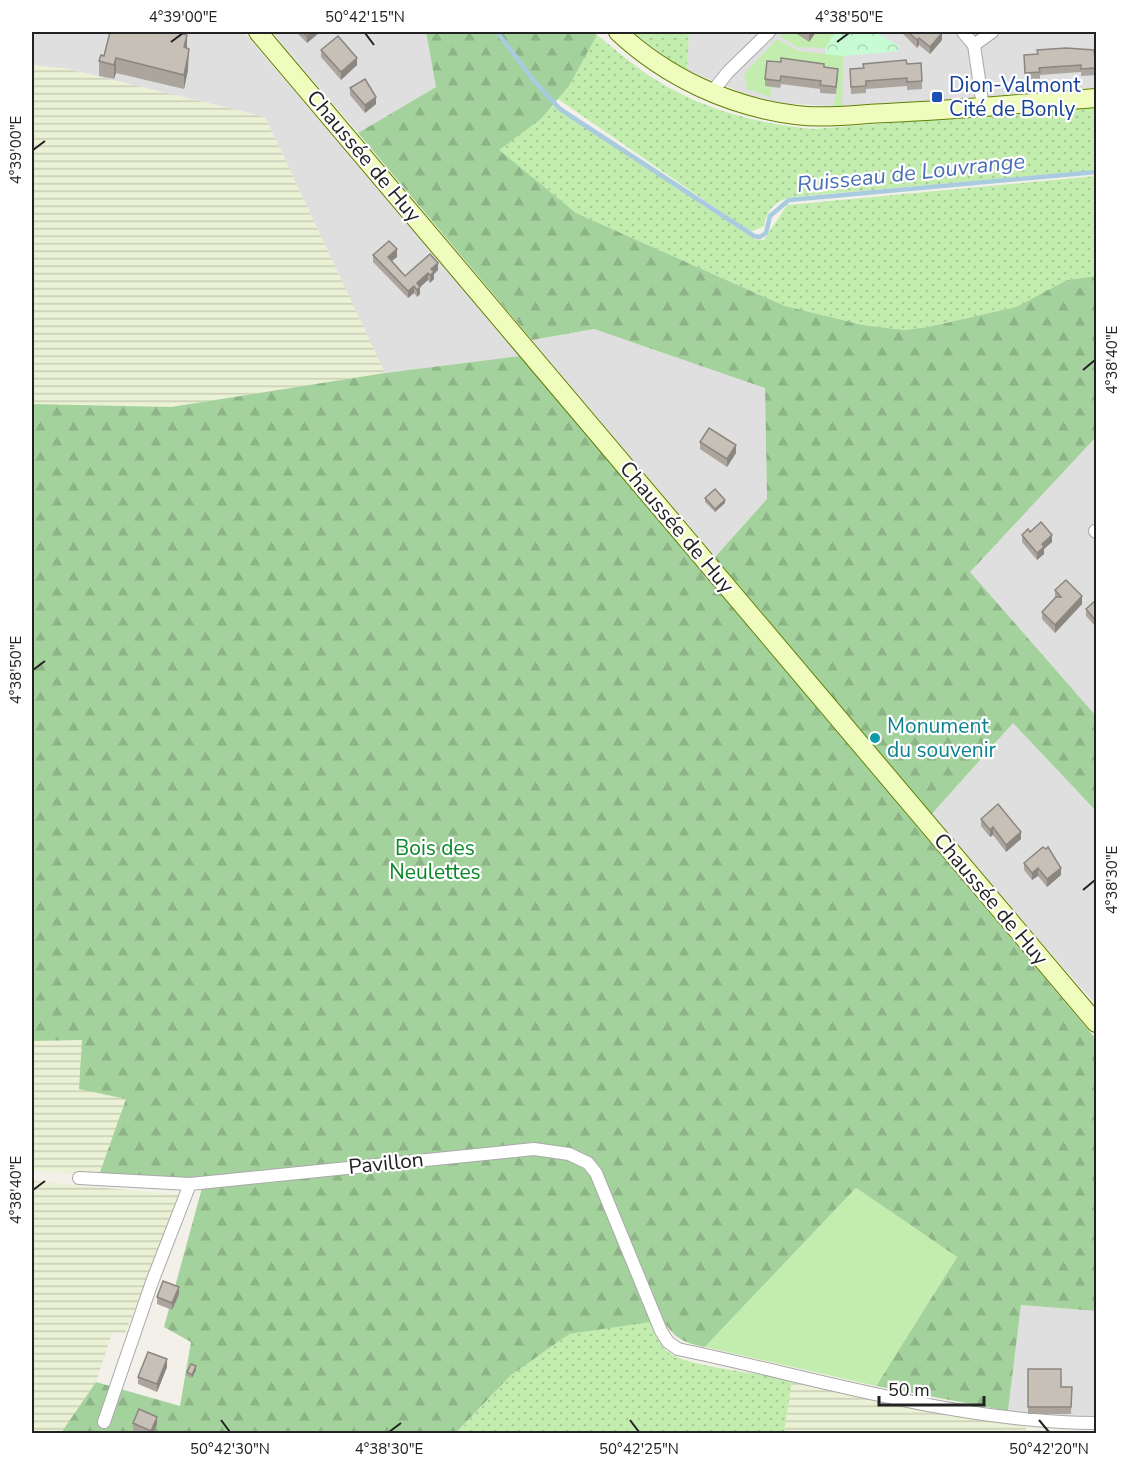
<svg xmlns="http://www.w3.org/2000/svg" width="1128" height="1465" viewBox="0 0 1128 1465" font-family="'Nunito Sans',sans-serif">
	<defs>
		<pattern id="farmland-rules" width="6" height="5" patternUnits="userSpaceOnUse" patternTransform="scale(1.5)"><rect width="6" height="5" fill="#eaf1d4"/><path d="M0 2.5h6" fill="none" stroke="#c8ceb6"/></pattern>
		<pattern id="grass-dots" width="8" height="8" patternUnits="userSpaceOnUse" patternTransform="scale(1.5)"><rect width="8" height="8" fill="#c3edae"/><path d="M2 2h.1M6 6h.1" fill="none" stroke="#a7cb95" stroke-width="1.8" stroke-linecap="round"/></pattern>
		<pattern id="forest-firs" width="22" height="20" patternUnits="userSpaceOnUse" patternTransform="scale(1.5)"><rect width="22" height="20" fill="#a4d29c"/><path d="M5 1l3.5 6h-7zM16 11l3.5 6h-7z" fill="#8db486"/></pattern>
		<pattern id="park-crowns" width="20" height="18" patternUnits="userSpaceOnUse" patternTransform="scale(1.5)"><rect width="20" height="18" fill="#c6fbd3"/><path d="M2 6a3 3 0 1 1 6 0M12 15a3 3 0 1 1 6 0" fill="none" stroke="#aad7b5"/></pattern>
	</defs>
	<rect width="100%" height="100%" fill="#f2f0e8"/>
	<g fill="#e0dfdf">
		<polygon points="32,32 244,32 520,356 385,373 265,117 68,69 32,65"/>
		<polygon points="272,32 426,32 436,87 358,133"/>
		<polygon points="689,32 1096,32 1096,88 844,107 781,103 750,96 687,70"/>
		<polygon points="594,329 765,388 767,499 715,557 532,340"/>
		<polygon points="1096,437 1096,716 969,572"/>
		<polygon points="1013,723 1096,811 1096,1005 931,815"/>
		<polygon points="1021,1305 1096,1311 1096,1420 1025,1415 1008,1411"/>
	</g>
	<g fill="url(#farmland-rules)">
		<polygon points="32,65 68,69 265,117 385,373 171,407 32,404"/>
		<polygon points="82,1040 126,1099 99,1175 32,1170 32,1041"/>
		<polygon points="32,1181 181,1195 125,1333 112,1333 96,1382 61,1433 32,1433"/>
		<polygon points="792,1379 957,1415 1026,1426 1026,1434 784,1434"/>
	</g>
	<g fill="url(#grass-dots)">
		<polygon points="633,32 689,32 687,70 673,63"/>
		<path d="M597,35C616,50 635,67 656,80C704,110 758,124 814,129L1096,107V170L792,197C776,200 766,210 764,226L753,231L746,229L558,99L569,86Z"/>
		<polygon points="554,104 754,239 764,240 787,205 1096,176 1096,276 1067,280 1016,307 928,327 904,330 863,325 785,306 576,213 498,150 541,119"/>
		<path d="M650,1320C654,1332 658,1344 668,1352C687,1367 765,1374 792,1379L784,1433L456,1434L510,1376L569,1334Z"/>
	</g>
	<g fill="url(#forest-firs)">
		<polygon points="426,32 593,32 597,35 569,86 541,119 499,150 576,213 785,306 863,325 904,330 928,327 1016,307 1067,280 1096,276 1096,437 970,572 1096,716 1096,811 1013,723 931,815 715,557 767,499 765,388 594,329 532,340 358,133 436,87"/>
		<path d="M520,356L1096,1039V1311L1021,1305L1008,1411L876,1386L957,1257L856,1188L705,1347C684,1343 674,1338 663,1320L569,1334L510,1376L456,1433H61L96,1382L180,1406L191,1342L164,1327L205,1177L186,1180L99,1175L126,1099L79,1089L82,1040L32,1041V404L171,407L385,373Z"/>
	</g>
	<polygon fill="url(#park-crowns)" points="835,32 875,32 899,46 897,51 891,52 843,56 826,55 825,48"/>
	<g fill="#c3edae">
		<polygon points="783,32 795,32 809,42 816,32 835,32 825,48 797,47 780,36"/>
		<polygon points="777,39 798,51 843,56 842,106 833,106 836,94 782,66 772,87 770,97 747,89 744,74"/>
		<polygon points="856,1188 957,1257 876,1386 705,1347"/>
	</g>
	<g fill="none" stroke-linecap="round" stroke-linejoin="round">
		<polyline stroke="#a8cbe0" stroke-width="4.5" points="497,32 534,81 560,109 754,236 760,237 766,233 770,216 789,200 1096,172"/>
		<defs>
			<g id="street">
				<polyline points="963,32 974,45 983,107"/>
				<polyline points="974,45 992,32"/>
				<polyline points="712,92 728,72 769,32"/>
				<polyline points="1095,531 1096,532"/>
				<path d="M79,1178L190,1184L534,1149L569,1154L588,1163L596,1173L661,1331L668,1342L678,1349C817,1378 954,1422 1096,1423"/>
				<polyline points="104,1422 152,1282 190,1184"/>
			</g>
			<g id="secondary">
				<polyline points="258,32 1096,1023"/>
				<path d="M618,32C666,77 730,107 796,115C826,119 857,114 887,113C957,110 1027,103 1096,98"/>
			</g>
		</defs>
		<use href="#street" stroke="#a9a9a9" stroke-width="14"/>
		<use href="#secondary" stroke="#5e8002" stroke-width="20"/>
		<use href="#street" stroke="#fff" stroke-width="12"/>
		<use href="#secondary" stroke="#effcbd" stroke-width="18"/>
	</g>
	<g fill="#aba59d">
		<polygon points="296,32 320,32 307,43"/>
		<polygon points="794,32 816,32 809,42"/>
		<polygon points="901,32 940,32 942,40 930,54 919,45 917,48"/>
		<polygon points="187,48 188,70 184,89 116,73 114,79 99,76 99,61 104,56"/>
		<polygon points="321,50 357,65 341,80 321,57"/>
		<polygon points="1024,55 1096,68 1096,75 1081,76 1081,72 1040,75 1040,79 1025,80"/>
		<polygon points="907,64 922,81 922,89 907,90 907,86 866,89 866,93 851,94 850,69"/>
		<polygon points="824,67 838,76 836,94 820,93 820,89 781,84 780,88 765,86 765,79"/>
		<polygon points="350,88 376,104 365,113 350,95"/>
		<polygon points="373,255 397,257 392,261 405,276 438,270 434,274 434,279 430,283 428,280 420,287 420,294 417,297 414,293 408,298 373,262"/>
		<polygon points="700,442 736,453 727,467 700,449"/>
		<polygon points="705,498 725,503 715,512 705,502"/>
		<polygon points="1030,532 1052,542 1044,549 1044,554 1037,560 1022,542 1022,535"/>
		<polygon points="1055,590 1082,604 1055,633 1042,619 1042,612 1055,599"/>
		<polygon points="1096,600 1096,633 1094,629 1094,625 1086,616 1086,609"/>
		<polygon points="981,819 1021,839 1006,852 993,835 990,837 981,826"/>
		<polygon points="1024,863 1061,875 1047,887 1038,876 1032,880 1024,870"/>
		<polygon points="179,1294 172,1310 157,1304 157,1297"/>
		<polygon points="167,1367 157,1392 138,1384 138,1377"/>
		<polygon points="1028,1369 1061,1387 1072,1387 1071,1414 1028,1414"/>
		<polygon points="196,1370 192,1378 187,1376 187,1372"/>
		<polygon points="133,1423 157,1424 153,1434 141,1434 133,1430"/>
	</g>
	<g fill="#8b8680">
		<polygon points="312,32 320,32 307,43 307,36"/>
		<polygon points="811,32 816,32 809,42 809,35"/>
		<polygon points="942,33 942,40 930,54 930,47"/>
		<polygon points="187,35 187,49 184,47"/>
		<polygon points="919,38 919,45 917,48 917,40"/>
		<polygon points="189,49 188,70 184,89 184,75"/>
		<polygon points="116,58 116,73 114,79 114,65"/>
		<polygon points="357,58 357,65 341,80 341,72"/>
		<polygon points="376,97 376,104 365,113 365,105"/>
		<polygon points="397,249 397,257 388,264 388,257"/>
		<polygon points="438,263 438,270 434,274 434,279 430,283 431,269"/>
		<polygon points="428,273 428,280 417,290 417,283"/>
		<polygon points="414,286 414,293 408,298 408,291"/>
		<polygon points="420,287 420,294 417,297 417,290"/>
		<polygon points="736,445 736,453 727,467 727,459"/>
		<polygon points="725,500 725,503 715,512 715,509"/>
		<polygon points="1052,535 1052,542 1044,549 1044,554 1037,560 1037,553 1042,544"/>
		<polygon points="1082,596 1082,604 1055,633 1055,625"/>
		<polygon points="993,827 993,835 990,837 990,830"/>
		<polygon points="1021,832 1021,839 1006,852 1006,845"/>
		<polygon points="1038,868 1038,876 1032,880 1032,873"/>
		<polygon points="1061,868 1061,875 1047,887 1047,879"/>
		<polygon points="179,1287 179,1294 172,1310 172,1303"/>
		<polygon points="167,1359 167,1367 157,1392 157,1384"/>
		<polygon points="196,1366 196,1370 192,1378 192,1375"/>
		<polygon points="157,1417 157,1424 153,1434 151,1434 151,1431"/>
	</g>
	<g fill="#c7c0b7" stroke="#8b8680" stroke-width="1.5">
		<polygon points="110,32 173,32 187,35 184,47 189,49 188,56 184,75 116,58 114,65 99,61 101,55 104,56"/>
		<polygon points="303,32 312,32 307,36"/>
		<polygon points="908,32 940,32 942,33 930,47 919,38 917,40"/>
		<polygon points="338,36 357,58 341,72 321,50"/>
		<polygon points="1066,48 1094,50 1096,68 1081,69 1081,65 1052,67 1039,68 1040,72 1025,73 1024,55 1038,54 1037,50"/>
		<polygon points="781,58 824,64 824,67 838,69 836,87 820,85 821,81 781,76 780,81 765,79 767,61 781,62"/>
		<polygon points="906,60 907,64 921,63 922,81 907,82 907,78 866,81 866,86 851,87 850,69 864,68 863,64"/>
		<polygon points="365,79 376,97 365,105 350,88"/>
		<polygon points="389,241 397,249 388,257 405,276 430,254 438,263 431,269 434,272 430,275 428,273 417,283 420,287 417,290 414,286 408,291 373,255"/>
		<polygon points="709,428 736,445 727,459 700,442"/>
		<polygon points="715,489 725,500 715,509 705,498"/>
		<polygon points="1041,522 1052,535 1042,544 1044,547 1037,553 1022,535 1028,529 1030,532"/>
		<polygon points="1066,580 1082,596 1055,625 1042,612 1056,597 1061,597 1055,590"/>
		<polygon points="1096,600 1096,621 1086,609"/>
		<polygon points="998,804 1021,832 1006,845 993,827 990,830 981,819"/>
		<polygon points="1043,847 1046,849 1048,847 1061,868 1047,879 1038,868 1032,873 1024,863"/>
		<polygon points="163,1281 179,1287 172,1303 157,1297"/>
		<polygon points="148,1352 167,1359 157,1384 138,1377"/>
		<polygon points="191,1364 196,1366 192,1375 187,1372"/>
		<polygon points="1028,1369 1061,1369 1061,1387 1072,1387 1071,1407 1028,1407"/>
		<polygon points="139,1409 157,1417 151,1431 133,1423"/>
	</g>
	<path fill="none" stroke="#222" stroke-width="2" d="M365,33L374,45M171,42L183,33M837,42L849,33M33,150L45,141M1083,370L1095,360M33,670L45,661M1083,890L1095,880M33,1190L45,1181M221,1420L230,1432M630,1420L639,1432M1039,1420L1049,1432M389,1432L401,1423"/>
	<rect fill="#1a4fb4" stroke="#fff" stroke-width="2" x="931" y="91" width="12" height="12" rx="3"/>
	<circle fill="#0f9aa8" stroke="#fff" stroke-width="2" cx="875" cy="738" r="6"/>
	<g text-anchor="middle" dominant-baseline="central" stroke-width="4.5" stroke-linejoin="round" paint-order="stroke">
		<g font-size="21" fill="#164399" stroke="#fff" text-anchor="start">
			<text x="949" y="85">Dion-Valmont<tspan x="949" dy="24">Cité de Bonly</tspan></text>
		</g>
		<g font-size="21" fill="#222" stroke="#fff">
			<text transform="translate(364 156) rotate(50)">Chaussée de Huy</text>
			<text transform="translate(677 527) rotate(50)">Chaussée de Huy</text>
			<text transform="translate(991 899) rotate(50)">Chaussée de Huy</text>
			<text transform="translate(386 1163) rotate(-6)">Pavillon</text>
		</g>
		<g font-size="21" fill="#0d838f" stroke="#fff" text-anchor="start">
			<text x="887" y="726">Monument<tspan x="887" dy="24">du souvenir</tspan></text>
		</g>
		<g font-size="21" fill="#098727" stroke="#fff">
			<text x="435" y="848">Bois des<tspan x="435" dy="24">Neulettes</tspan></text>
		</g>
		<g font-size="22" font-style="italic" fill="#4a6fb6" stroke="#fff">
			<text transform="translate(911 173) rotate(-6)">Ruisseau de Louvrange</text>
		</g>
	</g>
	<rect width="1128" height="1465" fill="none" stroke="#ffffff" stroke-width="66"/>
	<path d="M879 1396v9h105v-9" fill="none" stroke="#222222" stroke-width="3"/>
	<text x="888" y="1396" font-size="18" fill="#222222" stroke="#ffffff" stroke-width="4.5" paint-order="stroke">50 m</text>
	<rect x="33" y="33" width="1062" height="1399" fill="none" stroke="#222" stroke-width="2"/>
	<g font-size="15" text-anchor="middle" fill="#222">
		<text x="183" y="22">4°39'00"E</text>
		<text x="365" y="22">50°42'15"N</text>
		<text x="849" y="22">4°38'50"E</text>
		<text transform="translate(16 150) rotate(-90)" y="5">4°39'00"E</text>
		<text transform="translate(1112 360) rotate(-90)" y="5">4°38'40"E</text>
		<text transform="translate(16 670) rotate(-90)" y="5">4°38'50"E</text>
		<text transform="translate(1112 880) rotate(-90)" y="5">4°38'30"E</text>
		<text transform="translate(16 1190) rotate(-90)" y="5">4°38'40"E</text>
		<text x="230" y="1454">50°42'30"N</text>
		<text x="389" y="1454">4°38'30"E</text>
		<text x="639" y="1454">50°42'25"N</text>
		<text x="1049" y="1454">50°42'20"N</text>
	</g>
</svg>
